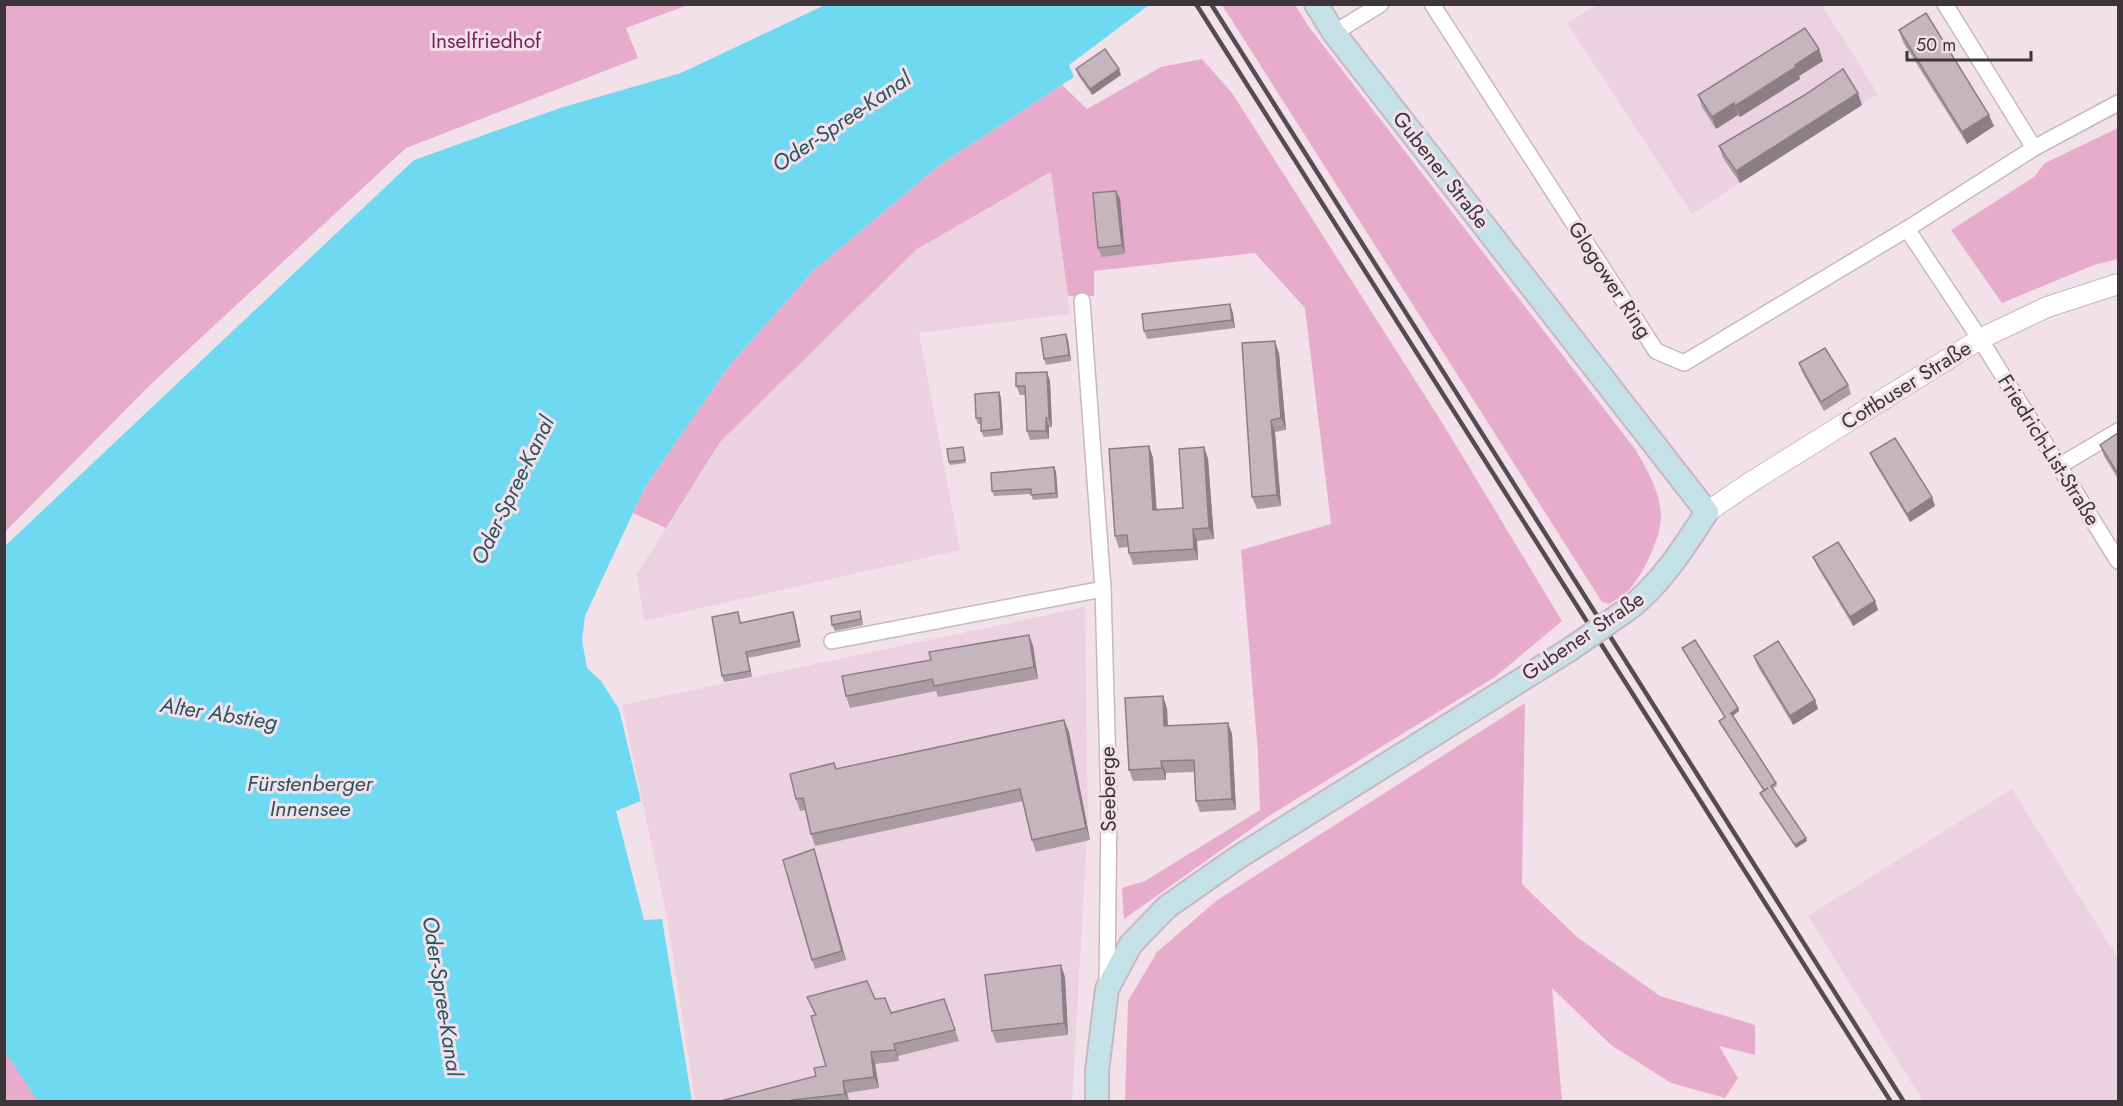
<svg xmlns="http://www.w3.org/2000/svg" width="2123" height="1106" viewBox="0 0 2123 1106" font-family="Jost,sans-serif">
	<rect width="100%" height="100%" fill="#f3e1ea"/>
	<g fill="#ecd2df">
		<polygon points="1597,5 1822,5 1878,94 1692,214 1567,23"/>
		<polygon points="1052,172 1070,314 919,333 960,550 644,621 637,574 720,442 917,249"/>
		<polygon points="1085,607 1088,820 1072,1101 695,1101 667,918 622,705"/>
		<polygon points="2012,789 2118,958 2118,1101 1923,1101 1808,916"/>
	</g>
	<g fill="#e7accc">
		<polygon points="5,4 688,4 688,5 626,28 638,58 406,148 150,385 5,532"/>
		<path d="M1222,5H1295L1309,27L1635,449C1646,468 1660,491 1661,514C1662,536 1643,575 1628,591C1623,596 1615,600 1609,604L1602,602Z"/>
		<polygon points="1202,59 1232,93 1443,424 1562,621 1495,677 1272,814 1124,919 1122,888 1145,881 1260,810 1258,753 1241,550 1331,524 1305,308 1255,253 1094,271 1094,296 1068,296 1051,172 917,249 720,442 666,528 633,513 645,487 729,366 814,270 941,164 1062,85 1087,109 1161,67"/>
		<polygon points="2118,128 2118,259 2094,265 2002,303 1951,230 2034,177 2045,163"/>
		<polygon points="1525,703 1522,884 1577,937 1660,996 1755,1025 1755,1055 1719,1046 1738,1078 1725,1098 1671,1083 1611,1045 1552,988 1562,1101 1125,1101 1128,1001 1157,952 1216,901"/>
		<polygon points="5,1051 39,1101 5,1101"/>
	</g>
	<polygon fill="#6fd9f2" points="825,5 1149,5 1069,65 1074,77 941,164 814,270 729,366 645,487 585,616 582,640 587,668 601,681 619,709 641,801 616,811 644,920 662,919 692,1101 38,1101 5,1052 5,546 414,160 560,108 681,73"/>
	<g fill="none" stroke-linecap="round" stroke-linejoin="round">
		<defs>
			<g id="minor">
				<polyline points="1432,4 1656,351 1684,363 1907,229 1980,339 2118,561"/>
				<polyline points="1945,4 2034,148"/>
				<polyline points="1334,33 1381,4"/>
				<polyline points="1907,229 2034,148 2118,103"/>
				<polyline points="1082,301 1103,589 1109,804 1107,983"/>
				<polyline points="2059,466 2118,431"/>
				<polyline points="832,641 1103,589"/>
			</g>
			<polyline id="tertiary" points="1707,512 1751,482 1980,339 2047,307 2118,284"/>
			<g id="secondary">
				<path d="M1316,4L1334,33L1707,512C1684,547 1663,581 1631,607"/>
				<polyline points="1097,1102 1097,1071 1107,989 1131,944 1167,907 1237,858 1569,650"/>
			</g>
		</defs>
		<use href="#minor" stroke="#c8b7c0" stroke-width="18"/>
		<use href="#tertiary" stroke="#c8b7c0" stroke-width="22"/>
		<use href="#secondary" stroke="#c8b7c0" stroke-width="26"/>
		<use href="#minor" stroke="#fff" stroke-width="15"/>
		<use href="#tertiary" stroke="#fff" stroke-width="20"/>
		<use href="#secondary" stroke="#c4e1e7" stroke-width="22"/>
		<g stroke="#544c50" stroke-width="4.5">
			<polyline points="1196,4 1891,1102"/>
			<polyline points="1211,4 1904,1102"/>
		</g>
		<defs>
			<polyline id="secondary-bridge" points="1569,650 1631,607"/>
		</defs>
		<use href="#secondary-bridge" stroke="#c8b7c0" stroke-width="26" stroke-linecap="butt"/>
		<use href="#secondary-bridge" stroke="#c4e1e7" stroke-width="22"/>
	</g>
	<g fill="#ab9ca3">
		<polygon points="1899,30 1994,126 1967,144 1903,42"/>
		<polygon points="1819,49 1823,61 1799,76 1800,79 1740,117 1738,115 1716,129 1702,107 1698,95"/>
		<polygon points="1076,69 1121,75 1092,95 1078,75"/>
		<polygon points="1862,105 1740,183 1723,158 1719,146"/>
		<polygon points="1120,199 1125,254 1102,257 1098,248"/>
		<polygon points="1233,313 1235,328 1147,339 1144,331"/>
		<polygon points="1068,340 1071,361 1046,365 1044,359"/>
		<polygon points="1279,353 1286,430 1275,432 1281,506 1257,509 1252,497"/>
		<polygon points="1799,363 1848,385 1851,394 1824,411 1802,372"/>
		<polygon points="1047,372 1050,381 1052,427 1049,427 1049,439 1030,440 1027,431 1026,395 1020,395 1016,386"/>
		<polygon points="999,392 1001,398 1003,435 984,437 981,431 981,424 978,424 976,418"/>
		<polygon points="2118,433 2118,479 2104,456 2100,445"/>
		<polygon points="1149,446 1153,458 1157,510 1183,508 1204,447 1208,459 1214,539 1197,541 1198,560 1133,565 1129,553 1128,547 1119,548 1115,536"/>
		<polygon points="964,450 966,463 950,465 949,462"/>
		<polygon points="1870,453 1935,506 1910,522 1874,462"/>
		<polygon points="1054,467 1056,472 1058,498 1033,500 1031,494 994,496 992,491"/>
		<polygon points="1813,557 1875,601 1878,610 1853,626 1817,566"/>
		<polygon points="738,612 741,623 793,612 795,618 801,647 748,658 752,677 724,682 722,676"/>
		<polygon points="862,617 863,625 835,631 832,625"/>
		<polygon points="1029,635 1033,646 1038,679 938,697 936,691 850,708 846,696 931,660"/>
		<polygon points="1682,648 1738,708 1739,711 1733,716 1776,783 1777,786 1773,788 1807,841 1796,848 1761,796 1760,793 1764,791 1720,724 1719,721 1725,717"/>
		<polygon points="1754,656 1815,700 1818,709 1793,725 1757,665"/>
		<polygon points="1167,708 1168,726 1228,723 1232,734 1236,810 1200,812 1196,801 1194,772 1166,773 1166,780 1133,781 1129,770"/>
		<polygon points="1064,720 1069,732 1090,840 1036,852 1032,840 1023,801 815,846 811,834 806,810 800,811 796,799 836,769"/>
		<polygon points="817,858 846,960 815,969 812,960"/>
		<polygon points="1065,977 1068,1035 996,1043 992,1031"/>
		<polygon points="807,997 875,999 891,1013 944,999 959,1041 898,1056 899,1061 875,1064 879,1088 847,1093 849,1101 721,1101 816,1076 826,1066 815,1015"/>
	</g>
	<g fill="#8b7f85">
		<polygon points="1819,49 1823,61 1799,76 1800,79 1740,117 1735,106 1795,65"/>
		<polygon points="1119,69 1121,75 1092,95 1090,89"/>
		<polygon points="1858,93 1862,105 1740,183 1736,171"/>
		<polygon points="1734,103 1738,115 1716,129 1712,117"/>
		<polygon points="1989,115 1994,126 1967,144 1962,132"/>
		<polygon points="1116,191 1120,199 1125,254 1122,245"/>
		<polygon points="1230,304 1233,313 1235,328 1232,320"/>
		<polygon points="1066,334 1068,340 1071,361 1069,355"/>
		<polygon points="1275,341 1279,353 1286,430 1281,418"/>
		<polygon points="1047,372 1050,381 1052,427 1049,418"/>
		<polygon points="999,392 1001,398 1003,435 1001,429"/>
		<polygon points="1046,418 1049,427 1049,439 1046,431"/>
		<polygon points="1271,420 1275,432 1281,506 1277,495"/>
		<polygon points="1149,446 1153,458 1157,522 1153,510"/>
		<polygon points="1204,447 1208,459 1214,539 1209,528"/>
		<polygon points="1054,467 1056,472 1058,498 1056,493"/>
		<polygon points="1932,497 1935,506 1910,522 1907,514"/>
		<polygon points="1193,529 1197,541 1198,560 1194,549"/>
		<polygon points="1875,601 1878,610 1853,626 1850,617"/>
		<polygon points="793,612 795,618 801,647 799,641"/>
		<polygon points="1029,635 1033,646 1038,679 1034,667"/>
		<polygon points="746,652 748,658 752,677 750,671"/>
		<polygon points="1163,696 1167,708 1168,738 1164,726"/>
		<polygon points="1815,700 1818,709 1793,725 1790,716"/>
		<polygon points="1738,708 1739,711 1731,717 1730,714"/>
		<polygon points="1064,720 1069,732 1090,840 1086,828"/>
		<polygon points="1228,723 1232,734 1236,810 1232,799"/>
		<polygon points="1161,761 1166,773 1166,780 1162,768"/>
		<polygon points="1806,838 1807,841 1796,848 1795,845"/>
		<polygon points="814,849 817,858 846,960 842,951"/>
		<polygon points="1061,965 1065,977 1068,1035 1064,1023"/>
		<polygon points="894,1044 898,1056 899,1061 895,1050"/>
		<polygon points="871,1052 875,1064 879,1088 874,1077"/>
		<polygon points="843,1081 847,1093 849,1101 845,1094"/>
	</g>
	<g fill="#c7b5be" stroke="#8b7f85" stroke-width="1.5">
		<polygon points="1926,13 1989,115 1962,132 1899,30"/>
		<polygon points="1805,28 1819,49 1795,65 1796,67 1735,106 1734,103 1712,117 1698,95"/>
		<polygon points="1105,49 1119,69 1090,89 1076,69"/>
		<polygon points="1843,69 1858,93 1736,171 1719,146 1803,96"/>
		<polygon points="1116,191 1122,245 1098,248 1093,193"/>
		<polygon points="1230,304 1232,320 1144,331 1142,314"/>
		<polygon points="1066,334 1069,355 1044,359 1041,338"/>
		<polygon points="1275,341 1281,418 1271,420 1277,495 1252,497 1242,343"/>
		<polygon points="1825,348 1848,385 1821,402 1799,363"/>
		<polygon points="1047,372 1049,418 1046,418 1046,431 1027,431 1025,386 1016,386 1016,373"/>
		<polygon points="999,392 1001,429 981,431 981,418 976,418 975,394"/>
		<polygon points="2118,433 2118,474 2100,445"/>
		<polygon points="1895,438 1932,497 1907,514 1870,453"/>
		<polygon points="1149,446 1153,510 1183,508 1179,449 1204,447 1209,528 1193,529 1194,549 1129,553 1127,535 1115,536 1109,449"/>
		<polygon points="963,447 965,460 949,462 947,449"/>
		<polygon points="1054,467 1056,493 1031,495 1031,489 992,491 991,473"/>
		<polygon points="1838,542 1875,601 1850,617 1813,557"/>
		<polygon points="860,611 861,619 832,625 831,616"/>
		<polygon points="738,612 740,623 793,612 799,641 746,652 750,671 722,676 712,617"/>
		<polygon points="1029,635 1034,667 934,686 932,679 846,696 842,676 931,660 929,652"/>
		<polygon points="1695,640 1738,708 1730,714 1731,713 1776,783 1771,786 1806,838 1795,845 1760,793 1768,788 1764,790 1719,721 1725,717 1682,648"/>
		<polygon points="1778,641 1815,700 1790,716 1754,656"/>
		<polygon points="1163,696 1164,726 1228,723 1232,799 1196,801 1194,760 1161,761 1162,768 1129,770 1125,698"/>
		<polygon points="1064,720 1086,828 1032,840 1020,789 811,834 803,798 796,799 790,774 834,763 836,769"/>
		<polygon points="814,849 842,951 812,960 783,860"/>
		<polygon points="1061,965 1064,1023 992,1031 985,975"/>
		<polygon points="867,981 875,999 885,998 891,1013 944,999 955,1030 894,1044 895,1050 871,1052 874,1077 843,1081 845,1094 792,1100 793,1101 721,1101 816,1076 814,1068 826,1066 811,1016 816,1015 807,997"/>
	</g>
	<g text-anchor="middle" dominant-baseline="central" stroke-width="6" stroke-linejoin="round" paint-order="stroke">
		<g font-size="21" fill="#762158" stroke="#f3e1ea">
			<text x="486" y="41">Inselfriedhof</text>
		</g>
		<g font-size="21" fill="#3c3539" stroke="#f3e1ea">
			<text transform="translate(1441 170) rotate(52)">Gubener Straße</text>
			<text transform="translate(1610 280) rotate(57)">Glogower Ring</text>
			<text transform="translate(1906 385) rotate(-32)">Cottbuser Straße</text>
			<text transform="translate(2049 450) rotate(58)">Friedrich-List-Straße</text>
			<text transform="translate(1583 636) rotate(-34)">Gubener Straße</text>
			<text transform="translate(1108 789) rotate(-91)">Seeberge</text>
		</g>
		<g font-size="22" font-style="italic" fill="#285661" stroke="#f3e1ea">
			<text transform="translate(841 121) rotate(-34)">Oder-Spree-Kanal</text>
			<text transform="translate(512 490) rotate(-64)">Oder-Spree-Kanal</text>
			<text transform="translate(219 713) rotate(9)">Alter Abstieg</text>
			<text x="310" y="783">Fürstenberger<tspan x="310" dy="25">Innensee</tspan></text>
			<text transform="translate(443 996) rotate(81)">Oder-Spree-Kanal</text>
		</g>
	</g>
	<rect width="2123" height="1106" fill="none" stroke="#3c3539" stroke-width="12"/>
	<path d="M1907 51v9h124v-9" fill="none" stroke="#3c3539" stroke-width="3"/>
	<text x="1916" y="51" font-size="18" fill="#3c3539" stroke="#f3e1ea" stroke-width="4.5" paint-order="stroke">50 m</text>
</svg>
